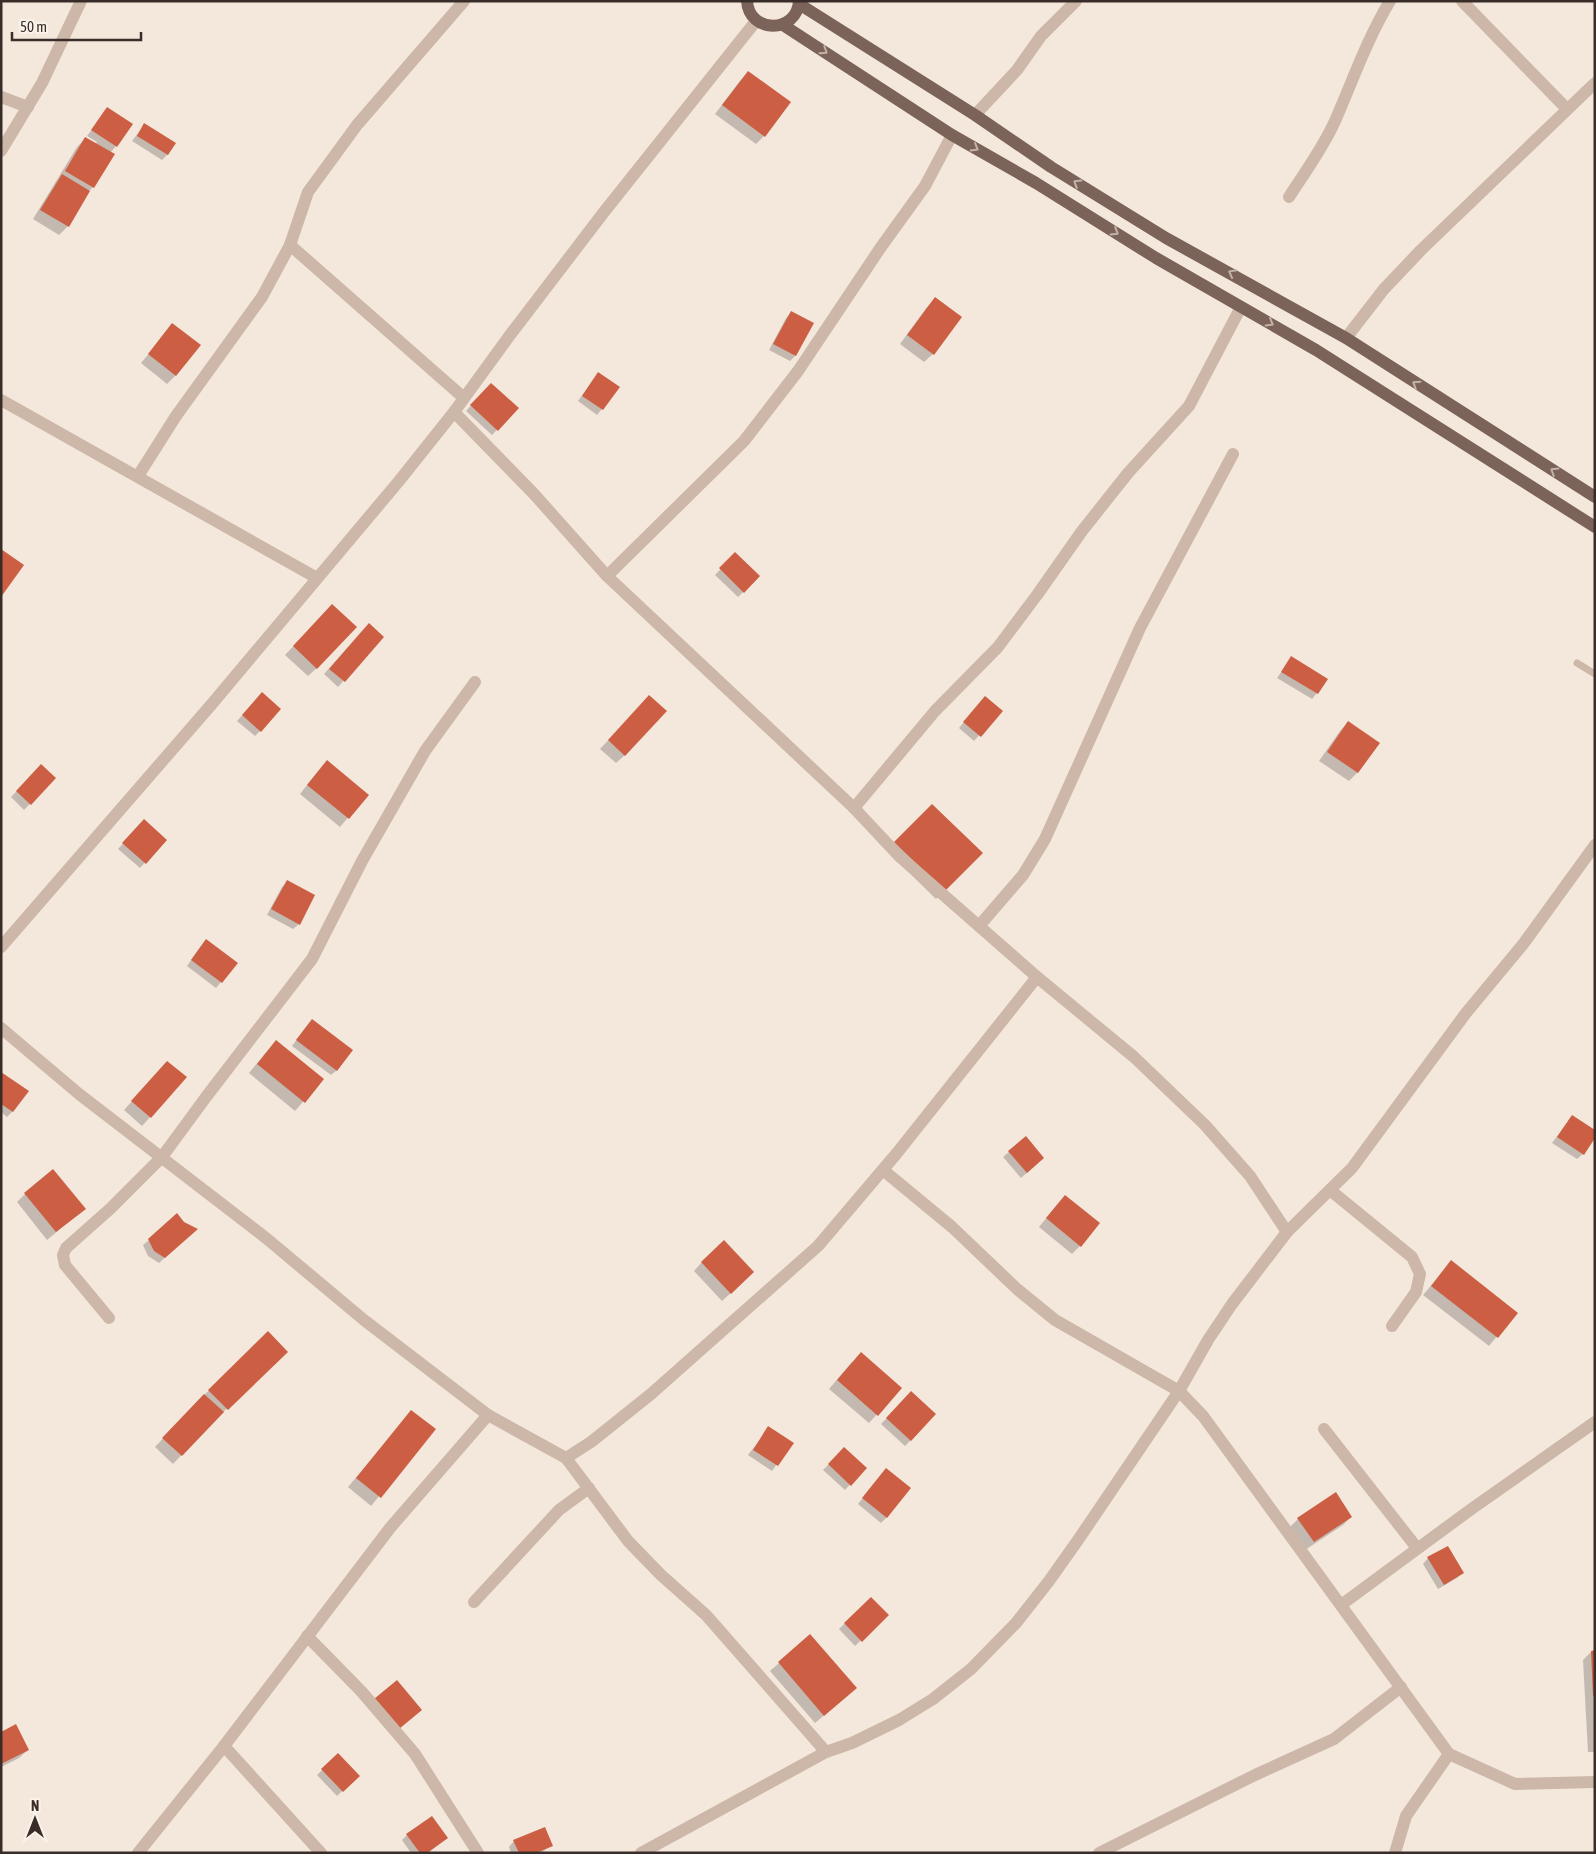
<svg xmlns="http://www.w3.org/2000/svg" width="1596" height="1854" viewBox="0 0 1596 1854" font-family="'Asap Condensed',sans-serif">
	<rect width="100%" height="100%" fill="#f4e8dd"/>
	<g fill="#0003">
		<polygon points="748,72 764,136 756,144 715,114 740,81"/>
		<polygon points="108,108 116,146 110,153 93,187 88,192 68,226 59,235 33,219 77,147 86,138 96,144 97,142 87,136"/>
		<polygon points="144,125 168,154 162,160 132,141"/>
		<polygon points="936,299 933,354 924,362 900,344 927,307"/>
		<polygon points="792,312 795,356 790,361 769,350 786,318"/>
		<polygon points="173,325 176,375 167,384 141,363"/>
		<polygon points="598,373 602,409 597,415 578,401"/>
		<polygon points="491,384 517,408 492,435 466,411"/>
		<polygon points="735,554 759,577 738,597 715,575"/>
		<polygon points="324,614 317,668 308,676 285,655"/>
		<polygon points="363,630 382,637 338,687 324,674"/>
		<polygon points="1291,658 1317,693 1312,699 1277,678"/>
		<polygon points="257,699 260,731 255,736 237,721"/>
		<polygon points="980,703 1001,711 974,741 959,728"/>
		<polygon points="641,705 625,755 616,763 600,749"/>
		<polygon points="1348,722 1378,743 1357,773 1349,781 1319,761 1340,731"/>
		<polygon points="41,766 55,778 24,810 11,797"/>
		<polygon points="319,770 367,795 340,827 300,794"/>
		<polygon points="932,806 981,853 936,899 887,851"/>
		<polygon points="139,826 166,840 140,868 118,849"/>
		<polygon points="287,882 299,924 293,929 267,915 282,887"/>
		<polygon points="201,946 221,982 216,988 187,966"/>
		<polygon points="307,1026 337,1070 331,1075 292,1046"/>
		<polygon points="268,1050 323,1079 295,1111 249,1073"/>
		<polygon points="159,1071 185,1078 142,1126 124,1110"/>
		<polygon points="1,1073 13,1111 7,1117 1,1112"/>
		<polygon points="1572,1116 1583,1154 1577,1159 1552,1143"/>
		<polygon points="1025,1138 1038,1163 1021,1178 1003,1157"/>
		<polygon points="25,1194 84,1209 47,1240 17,1202"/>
		<polygon points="1057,1205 1080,1246 1072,1254 1039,1227"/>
		<polygon points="191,1234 159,1263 148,1256 143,1245 149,1240"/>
		<polygon points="702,1262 744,1281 722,1301 694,1271"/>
		<polygon points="1451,1262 1516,1313 1489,1346 1423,1295"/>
		<polygon points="268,1333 286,1352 218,1417 173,1464 155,1447 200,1399"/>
		<polygon points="852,1362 900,1389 869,1423 829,1389"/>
		<polygon points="906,1398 911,1440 905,1446 881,1424"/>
		<polygon points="411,1412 434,1430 371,1506 348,1487"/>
		<polygon points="769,1428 792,1443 772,1471 748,1455"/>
		<polygon points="844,1449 865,1469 845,1490 823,1470"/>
		<polygon points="881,1475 887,1517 881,1523 858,1504"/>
		<polygon points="1351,1517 1343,1525 1305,1550 1290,1527 1298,1519"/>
		<polygon points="1428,1558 1462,1573 1457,1578 1438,1589 1423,1564"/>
		<polygon points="871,1598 887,1615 855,1646 839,1629"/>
		<polygon points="810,1636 847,1696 815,1723 770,1671"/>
		<polygon points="1591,1652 1595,1652 1595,1752 1588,1752 1583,1660"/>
		<polygon points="1,1733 28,1750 19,1758 1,1767"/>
		<polygon points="338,1755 358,1776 337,1796 317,1775"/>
		<polygon points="407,1835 447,1838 428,1853 411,1853 402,1840"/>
		<polygon points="514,1841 551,1845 541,1853 511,1853 509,1847"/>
	</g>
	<g fill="#cc5f43">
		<polygon points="748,71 791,102 765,137 722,105"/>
		<polygon points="107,107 133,124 117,147 91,130"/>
		<polygon points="144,123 176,143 168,155 137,136"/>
		<polygon points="85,137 115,154 94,188 65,171"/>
		<polygon points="62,174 90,191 69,227 40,210"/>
		<polygon points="935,297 962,317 934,355 907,335"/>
		<polygon points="791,311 814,323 796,356 773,344"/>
		<polygon points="172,323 201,345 176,376 148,354"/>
		<polygon points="598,372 620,387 603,410 582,396"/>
		<polygon points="491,383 519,408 498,431 470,405"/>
		<polygon points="1,549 24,565 1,597"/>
		<polygon points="735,552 760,576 744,593 719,568"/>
		<polygon points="332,604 357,627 317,669 293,646"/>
		<polygon points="369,623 384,637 345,682 329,669"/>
		<polygon points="1291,656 1328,679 1318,694 1281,672"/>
		<polygon points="262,692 281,709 261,732 242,715"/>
		<polygon points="649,695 667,711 625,756 608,740"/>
		<polygon points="985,696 1003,711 981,737 963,722"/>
		<polygon points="1348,721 1380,743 1358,773 1327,752"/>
		<polygon points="327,760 369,795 349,819 307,785"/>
		<polygon points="41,764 56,778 31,805 16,791"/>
		<polygon points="932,804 983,853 945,891 894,842"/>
		<polygon points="144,819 167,840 146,864 122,843"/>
		<polygon points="287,880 315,895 300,925 271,909"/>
		<polygon points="206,939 238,963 222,983 191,960"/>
		<polygon points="312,1019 353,1050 337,1071 296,1040"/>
		<polygon points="276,1040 324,1079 305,1103 257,1064"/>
		<polygon points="167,1061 187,1077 151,1118 131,1101"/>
		<polygon points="1,1072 29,1091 13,1112 1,1104"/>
		<polygon points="1572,1115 1595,1130 1595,1138 1584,1155 1557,1137"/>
		<polygon points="1026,1136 1044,1158 1027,1173 1008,1151"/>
		<polygon points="53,1169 86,1209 56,1232 24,1193"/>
		<polygon points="1065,1195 1100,1223 1081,1247 1046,1218"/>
		<polygon points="177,1213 184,1222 198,1229 165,1258 154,1251 148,1239"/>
		<polygon points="724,1240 754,1272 731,1294 701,1262"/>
		<polygon points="1451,1260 1518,1313 1498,1338 1431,1286"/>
		<polygon points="268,1331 288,1352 228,1410 208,1390"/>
		<polygon points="861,1352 902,1388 878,1416 837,1380"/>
		<polygon points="911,1391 936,1414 911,1441 886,1418"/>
		<polygon points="204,1394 224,1412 182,1456 162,1438"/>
		<polygon points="411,1410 436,1429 381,1498 356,1478"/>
		<polygon points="768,1426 794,1443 778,1466 753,1450"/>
		<polygon points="844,1447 867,1468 851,1486 828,1464"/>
		<polygon points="886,1468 911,1488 887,1518 862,1498"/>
		<polygon points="1336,1492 1352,1517 1314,1542 1297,1518"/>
		<polygon points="1448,1546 1464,1573 1444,1585 1427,1557"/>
		<polygon points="871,1597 889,1615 862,1642 844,1623"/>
		<polygon points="810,1634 857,1688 824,1716 778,1662"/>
		<polygon points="1595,1650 1595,1696 1593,1696 1591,1651"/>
		<polygon points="397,1680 422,1710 399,1729 374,1699"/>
		<polygon points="16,1724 29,1750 1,1764 1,1732"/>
		<polygon points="338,1753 360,1776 343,1792 321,1769"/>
		<polygon points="432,1816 448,1838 427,1853 420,1853 406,1834"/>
		<polygon points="545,1827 553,1846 536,1853 519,1853 513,1840"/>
	</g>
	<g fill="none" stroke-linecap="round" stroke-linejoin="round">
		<polyline stroke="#cdb7a8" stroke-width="7" points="1577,663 1595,674"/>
		<g stroke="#cdb7a8" stroke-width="12">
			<polyline points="1462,1 1567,109"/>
			<polyline points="1,97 28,107"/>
			<polyline points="975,115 1017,70 1041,36 1076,1"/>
			<polyline points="1,151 42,83 81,1"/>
			<path d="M1289,197C1305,172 1323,148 1335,121C1353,80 1367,39 1390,1"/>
			<polyline points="290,245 464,398"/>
			<polyline points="1346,338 1384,289 1421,250 1595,83"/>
			<polyline points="1,400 317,578"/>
			<polyline points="454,412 534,494 607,576 854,808 899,856 1037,977 1134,1057 1205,1125 1250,1176 1287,1232"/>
			<polyline points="138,476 176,416 262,297 290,245 308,192 357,125 464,1"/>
			<polyline points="607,576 744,441 798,371 881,247 925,186 952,135"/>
			<polyline points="854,808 935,711 998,647 1037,595 1082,531 1128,473 1189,406 1241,307"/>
			<polyline points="979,926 1023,875 1045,839 1140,628 1233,454"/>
			<polyline points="1,1028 79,1094 266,1238 364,1320 488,1415 566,1458 628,1541 661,1575 706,1615 826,1752"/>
			<polyline points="883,1170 952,1227 1017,1289 1055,1320 1179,1391 1203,1416 1449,1754 1515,1784 1595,1782"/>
			<polyline points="1330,1190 1412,1257 1420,1274 1416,1292 1392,1326"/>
			<polyline points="109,1318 65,1265 63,1255 66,1248 111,1208 162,1157 206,1097 312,959 362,861 425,751 475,682"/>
			<polyline points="1324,1429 1417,1548"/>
			<polyline points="566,1458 591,1442 651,1394 818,1246 897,1153 1037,977"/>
			<polyline points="474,1602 559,1510 589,1488"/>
			<polyline points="1341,1605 1470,1510 1595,1422"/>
			<polyline points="307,1636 361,1691 415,1754 478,1853"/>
			<polyline points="224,1746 321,1853"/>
			<polyline points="138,1853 224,1746 390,1528 488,1415"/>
			<polyline points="641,1853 826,1752 852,1743 899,1720 933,1699 971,1669 1016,1623 1049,1581 1078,1540 1179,1391 1208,1340 1232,1304 1287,1232 1352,1168 1466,1013 1524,943 1595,845"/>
			<polyline points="1099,1853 1255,1775 1334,1739 1401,1687"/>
			<polyline points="1395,1853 1406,1816 1449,1754"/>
		</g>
		<polyline stroke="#cdb7a8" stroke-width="12" points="1,947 211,705 399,481 454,412 510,335 604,212 756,21"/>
		<g stroke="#7c6359" stroke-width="12">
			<path d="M747,1C749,34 797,34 799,1"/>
			<polyline points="799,4 975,115 1051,167 1166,238 1346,338 1595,497"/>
			<polyline points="783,25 952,135 1036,183 1156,258 1316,350 1595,527"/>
		</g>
	</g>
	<defs><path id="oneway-chevron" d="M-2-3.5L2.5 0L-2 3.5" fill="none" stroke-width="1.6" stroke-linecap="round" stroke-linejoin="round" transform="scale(1.25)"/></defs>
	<g stroke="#c2b2a9">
		<use href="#oneway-chevron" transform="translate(824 51) rotate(33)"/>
		<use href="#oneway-chevron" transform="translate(975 148) rotate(30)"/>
		<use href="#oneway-chevron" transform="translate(1077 183) rotate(-148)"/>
		<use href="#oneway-chevron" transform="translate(1115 232) rotate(32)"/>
		<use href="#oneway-chevron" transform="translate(1232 273) rotate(-152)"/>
		<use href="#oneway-chevron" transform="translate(1270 323) rotate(30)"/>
		<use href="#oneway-chevron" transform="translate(1416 384) rotate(-147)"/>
		<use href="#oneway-chevron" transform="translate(1554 471) rotate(-148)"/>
	</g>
	<rect width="1596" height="1854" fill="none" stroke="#392d29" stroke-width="5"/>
	<g transform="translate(35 1819)" stroke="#fbf3ea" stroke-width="4" paint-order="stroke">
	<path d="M0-4L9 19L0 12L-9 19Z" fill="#392d29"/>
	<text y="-8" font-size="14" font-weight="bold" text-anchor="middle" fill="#392d29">N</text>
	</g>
	<path d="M12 32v8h129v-8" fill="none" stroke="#392d29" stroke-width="2.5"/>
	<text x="20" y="32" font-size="15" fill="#392d29" stroke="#fbf3ea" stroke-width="4" paint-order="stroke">50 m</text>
</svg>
